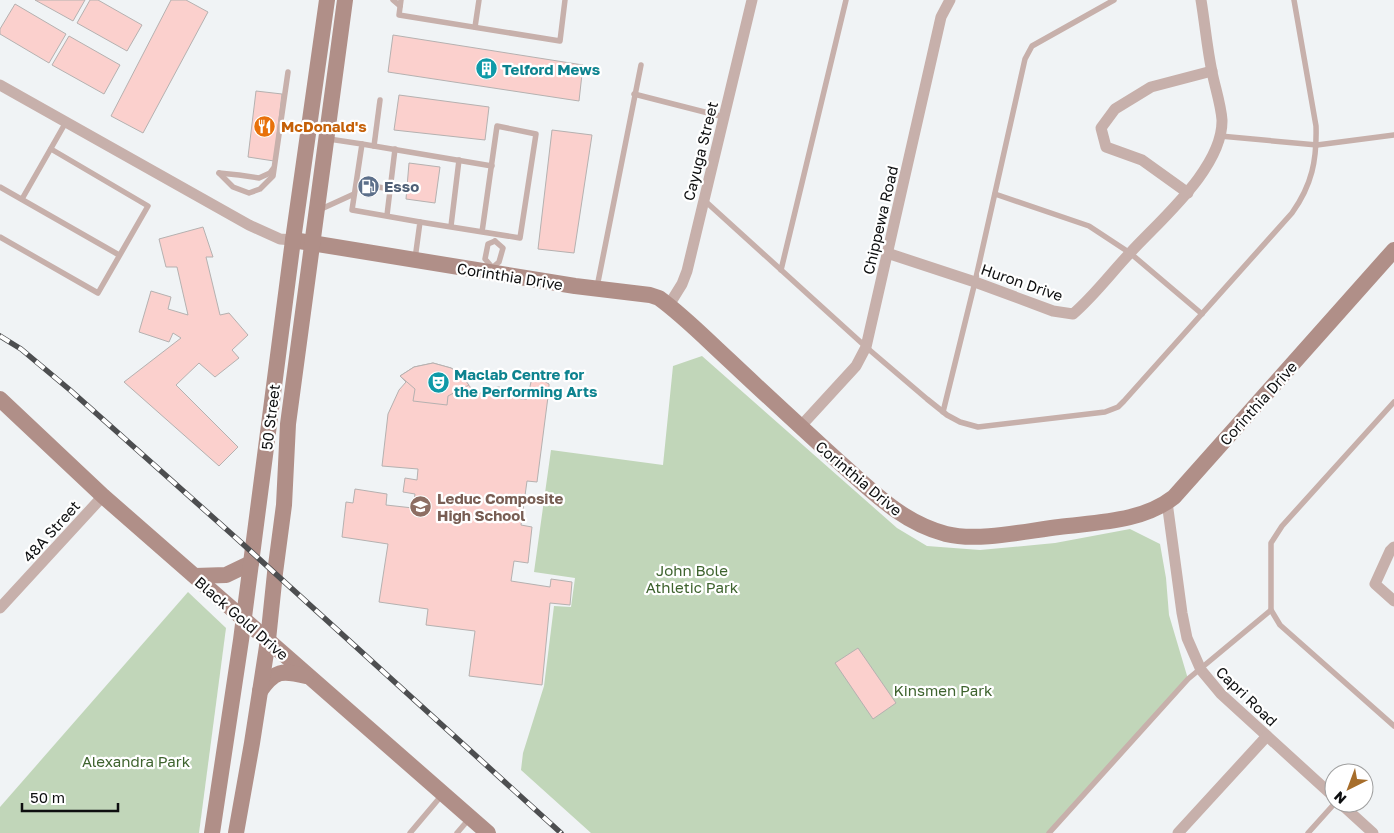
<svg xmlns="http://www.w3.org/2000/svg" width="1394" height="833" viewBox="0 0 1394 833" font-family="'Golos Text',sans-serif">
	<rect width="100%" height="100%" fill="#f0f3f5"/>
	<g fill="#c1d6b9">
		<polygon points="702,356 897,528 927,546 980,550 1055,543 1130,529 1160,544 1166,578 1169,615 1188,679 1049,833 591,833 521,770 523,753 544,686 554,606 571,607 575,578 534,572 551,450 663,465 673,366"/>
		<polygon points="188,592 226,628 199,833 0,833 0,807"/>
	</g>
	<g fill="#fbd0cd" stroke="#b5b1b0">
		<polygon points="35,0 85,0 73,21"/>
		<polygon points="90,0 98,0 142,25 127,51 77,23"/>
		<polygon points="171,0 186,0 208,12 143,133 111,116"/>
		<polygon points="15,4 66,34 49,63 0,34 0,29"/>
		<polygon points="393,35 583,65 579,101 388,72"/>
		<polygon points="69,36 120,65 104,94 52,65"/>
		<polygon points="256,91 282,94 274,161 248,157"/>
		<polygon points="399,95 489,107 485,140 394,130"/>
		<polygon points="552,130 592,135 574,253 538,249"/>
		<polygon points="409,163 440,167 435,203 406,199"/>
		<polygon points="203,227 213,257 206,257 220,315 229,313 248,335 232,350 239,358 215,377 199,363 176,385 238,447 219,466 124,382 181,338 173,333 169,342 139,332 151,291 171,297 168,309 188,315 177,267 166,267 159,239"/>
		<polygon points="433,363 451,368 459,373 471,388 470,393 479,394 487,389 499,387 511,391 521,399 527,399 531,382 540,379 549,384 549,389 537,482 527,481 521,525 532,527 528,563 514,561 511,581 550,587 551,579 572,582 570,605 550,603 542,685 469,676 475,631 426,625 428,609 379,602 388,544 342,537 346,502 353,503 355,489 387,494 386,505 413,508 415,494 403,492 405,478 417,480 418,469 382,466 388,414 399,390 406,382 400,376 414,367"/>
		<polygon points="433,363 451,368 459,373 469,385 448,396 447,405 413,401 415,389 400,376 414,367"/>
		<polygon points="858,648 896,703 873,719 835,663"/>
	</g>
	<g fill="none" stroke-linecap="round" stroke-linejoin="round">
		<g stroke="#c7b0ab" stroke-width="5.5">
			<polyline points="393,0 400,6"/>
			<polyline points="401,0 399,15 560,41 565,0"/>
			<polyline points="475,27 479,0"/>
			<polyline points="634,94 724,117"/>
			<polyline points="1220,136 1317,145 1394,135"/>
			<polyline points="329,139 362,144 352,210 420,222 415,259"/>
			<polyline points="362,144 492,166"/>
			<polyline points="374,146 380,100"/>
			<polyline points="219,173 233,187 249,193 260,189 273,176 288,72"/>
			<polyline points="219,173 239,175 259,178 270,173 273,169"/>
			<polyline points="0,187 119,255"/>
			<polyline points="378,187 390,189"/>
			<polyline points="995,194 1089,226 1130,253 1202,314"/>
			<polyline points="22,199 66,122"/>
			<path d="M704,200L866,347L927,399L947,415L960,422L978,427L1105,412L1118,407L1124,401L1292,213C1312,185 1317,160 1316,126L1294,0"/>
			<polyline points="319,210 354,194"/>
			<polyline points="387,215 395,149"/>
			<polyline points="420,222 520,238 536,134 497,126 482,232"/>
			<polyline points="451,226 459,160"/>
			<polyline points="0,237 98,293 148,206 51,149"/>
			<polyline points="492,267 485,259 488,244 495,241"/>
			<polyline points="492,268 499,262 503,248 495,241"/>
			<polyline points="781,270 846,0"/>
			<polyline points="597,287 641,65"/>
			<polyline points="1394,402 1282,526 1271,543 1271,610 1280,625 1394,726"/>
			<polyline points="943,412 975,282 1025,59 1032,46 1114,0"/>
			<polyline points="410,833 442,795"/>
			<polyline points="457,833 469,819"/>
			<polyline points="1049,833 1188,679 1271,610"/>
			<polyline points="1308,833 1335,803"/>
		</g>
		<g stroke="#c7b0ab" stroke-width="11">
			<polyline points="0,85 249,225 280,239 293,240"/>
			<polyline points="1188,193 1142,160 1106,147 1101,128 1115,109 1151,87 1212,71"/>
			<path d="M887,253L975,282L1053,311L1073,314C1094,296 1111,273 1130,253C1160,220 1223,168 1222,120C1221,105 1215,87 1212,72C1207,48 1205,24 1201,0"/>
			<polyline points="669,305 682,284 687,271 752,0"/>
			<polyline points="800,427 856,366 866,347 941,17 950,0"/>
			<polyline points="1167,502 1182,613 1187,638 1201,670 1221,694 1334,797"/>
			<polyline points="1394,547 1390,551 1375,584 1394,601"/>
			<polyline points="0,608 103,496"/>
			<polyline points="1340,803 1373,833"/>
			<polyline points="1178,833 1267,736"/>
		</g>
		<g stroke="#b08f88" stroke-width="16">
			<path d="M293,240L575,286L650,295L659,298C685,317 707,340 730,361C766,395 802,428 838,461C872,491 901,522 946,534C978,542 1026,531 1059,527C1098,522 1142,522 1174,497L1394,250"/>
			<polyline points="0,399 103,496 488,833"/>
			<polyline points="195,576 226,575 251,563"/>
			<path d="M260,691C275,670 282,670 306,676"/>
			<polyline points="212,833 241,640 293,240 327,0"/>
			<polyline points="236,833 252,743 268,640 275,573 284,505 288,424 345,0"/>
		</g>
		<defs>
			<polyline id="rail" points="0,336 21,349 70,390 235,537 561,833"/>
		</defs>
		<use href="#rail" stroke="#4d4e50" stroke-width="5.5"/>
		<use href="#rail" stroke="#fff" stroke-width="4" stroke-dasharray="11" stroke-linecap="butt"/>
	</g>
	<defs>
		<symbol id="building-disc" viewBox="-11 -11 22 22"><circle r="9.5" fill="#0f9aa8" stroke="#fff"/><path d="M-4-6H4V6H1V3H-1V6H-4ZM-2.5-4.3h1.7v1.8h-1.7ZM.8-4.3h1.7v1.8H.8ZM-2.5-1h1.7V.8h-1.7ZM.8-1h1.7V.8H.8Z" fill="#fff"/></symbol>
		<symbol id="restaurant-disc" viewBox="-11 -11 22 22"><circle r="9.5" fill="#e8710a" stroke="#fff"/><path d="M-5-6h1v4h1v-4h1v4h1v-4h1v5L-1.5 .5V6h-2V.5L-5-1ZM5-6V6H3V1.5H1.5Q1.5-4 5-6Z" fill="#fff"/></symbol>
		<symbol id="fuel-disc" viewBox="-11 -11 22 22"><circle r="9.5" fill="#5c6f8a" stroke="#fff"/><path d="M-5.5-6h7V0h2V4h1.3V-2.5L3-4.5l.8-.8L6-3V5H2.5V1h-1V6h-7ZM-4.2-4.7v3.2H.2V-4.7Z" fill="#fff"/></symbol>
		<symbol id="theatre-disc" viewBox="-11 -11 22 22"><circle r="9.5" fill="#0f9aa8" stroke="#fff"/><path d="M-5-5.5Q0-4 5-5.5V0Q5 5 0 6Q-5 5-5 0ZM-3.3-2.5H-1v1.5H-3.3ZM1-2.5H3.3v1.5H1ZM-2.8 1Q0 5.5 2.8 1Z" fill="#fff"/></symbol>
		<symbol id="school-disc" viewBox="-11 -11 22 22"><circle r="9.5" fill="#8d6e63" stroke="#fff"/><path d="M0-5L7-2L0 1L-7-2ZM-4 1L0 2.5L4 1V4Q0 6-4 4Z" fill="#fff"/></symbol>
	</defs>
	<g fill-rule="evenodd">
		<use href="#building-disc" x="474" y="56" width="25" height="25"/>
		<use href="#restaurant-disc" x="252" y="114" width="25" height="25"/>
		<use href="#fuel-disc" x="356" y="174" width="25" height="25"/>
		<use href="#theatre-disc" x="426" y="370" width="25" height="25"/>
		<use href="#school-disc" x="408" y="494" width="25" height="25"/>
	</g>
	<g text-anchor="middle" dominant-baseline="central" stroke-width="4.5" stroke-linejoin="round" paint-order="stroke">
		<g font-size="15" font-weight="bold" fill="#0d838f" stroke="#fff" text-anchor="start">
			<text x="502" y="69">Telford Mews</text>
			<text x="454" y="374">Maclab Centre for<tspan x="454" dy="17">the Performing Arts</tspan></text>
		</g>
		<g font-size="15" font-weight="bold" fill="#c56008" stroke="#fff" text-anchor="start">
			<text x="281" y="126">McDonald's</text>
		</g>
		<g font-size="15" fill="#0e0f10" stroke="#fff">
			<text transform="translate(700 151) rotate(-76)">Cayuga Street</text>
			<text transform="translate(880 220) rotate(-77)">Chippewa Road</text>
			<text transform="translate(510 276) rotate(9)">Corinthia Drive</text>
			<text transform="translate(1022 282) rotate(19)">Huron Drive</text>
			<text transform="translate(1258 403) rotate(-48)">Corinthia Drive</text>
			<text transform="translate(270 417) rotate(-83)">50 Street</text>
			<text transform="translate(859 478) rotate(40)">Corinthia Drive</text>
			<text transform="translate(51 531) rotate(-48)">48A Street</text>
			<text transform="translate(242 618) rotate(41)">Black Gold Drive</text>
			<text transform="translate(1247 696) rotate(44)">Capri Road</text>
		</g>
		<g font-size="15" font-weight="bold" fill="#4e5e75" stroke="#fff" text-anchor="start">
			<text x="384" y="186">Esso</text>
		</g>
		<g font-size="15" font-weight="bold" fill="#785e54" stroke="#fff" text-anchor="start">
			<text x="437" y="498">Leduc Composite<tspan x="437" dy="17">High School</tspan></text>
		</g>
		<g font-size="15" fill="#3e632e" stroke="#fff">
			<text x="692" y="570">John Bole<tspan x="692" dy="17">Athletic Park</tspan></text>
			<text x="943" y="690">Kinsmen Park</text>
			<text x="136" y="761">Alexandra Park</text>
		</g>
	</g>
	<g transform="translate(1349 788) rotate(222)"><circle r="24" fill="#ffffff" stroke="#9f9f9f"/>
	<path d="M0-4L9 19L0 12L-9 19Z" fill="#a66d2b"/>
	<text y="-8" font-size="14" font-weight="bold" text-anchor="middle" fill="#0e0f10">N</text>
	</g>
	<path d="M22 803v8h96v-8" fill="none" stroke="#0e0f10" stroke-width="2.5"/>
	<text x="30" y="803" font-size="15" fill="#0e0f10" stroke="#ffffff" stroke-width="4" paint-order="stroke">50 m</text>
</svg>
